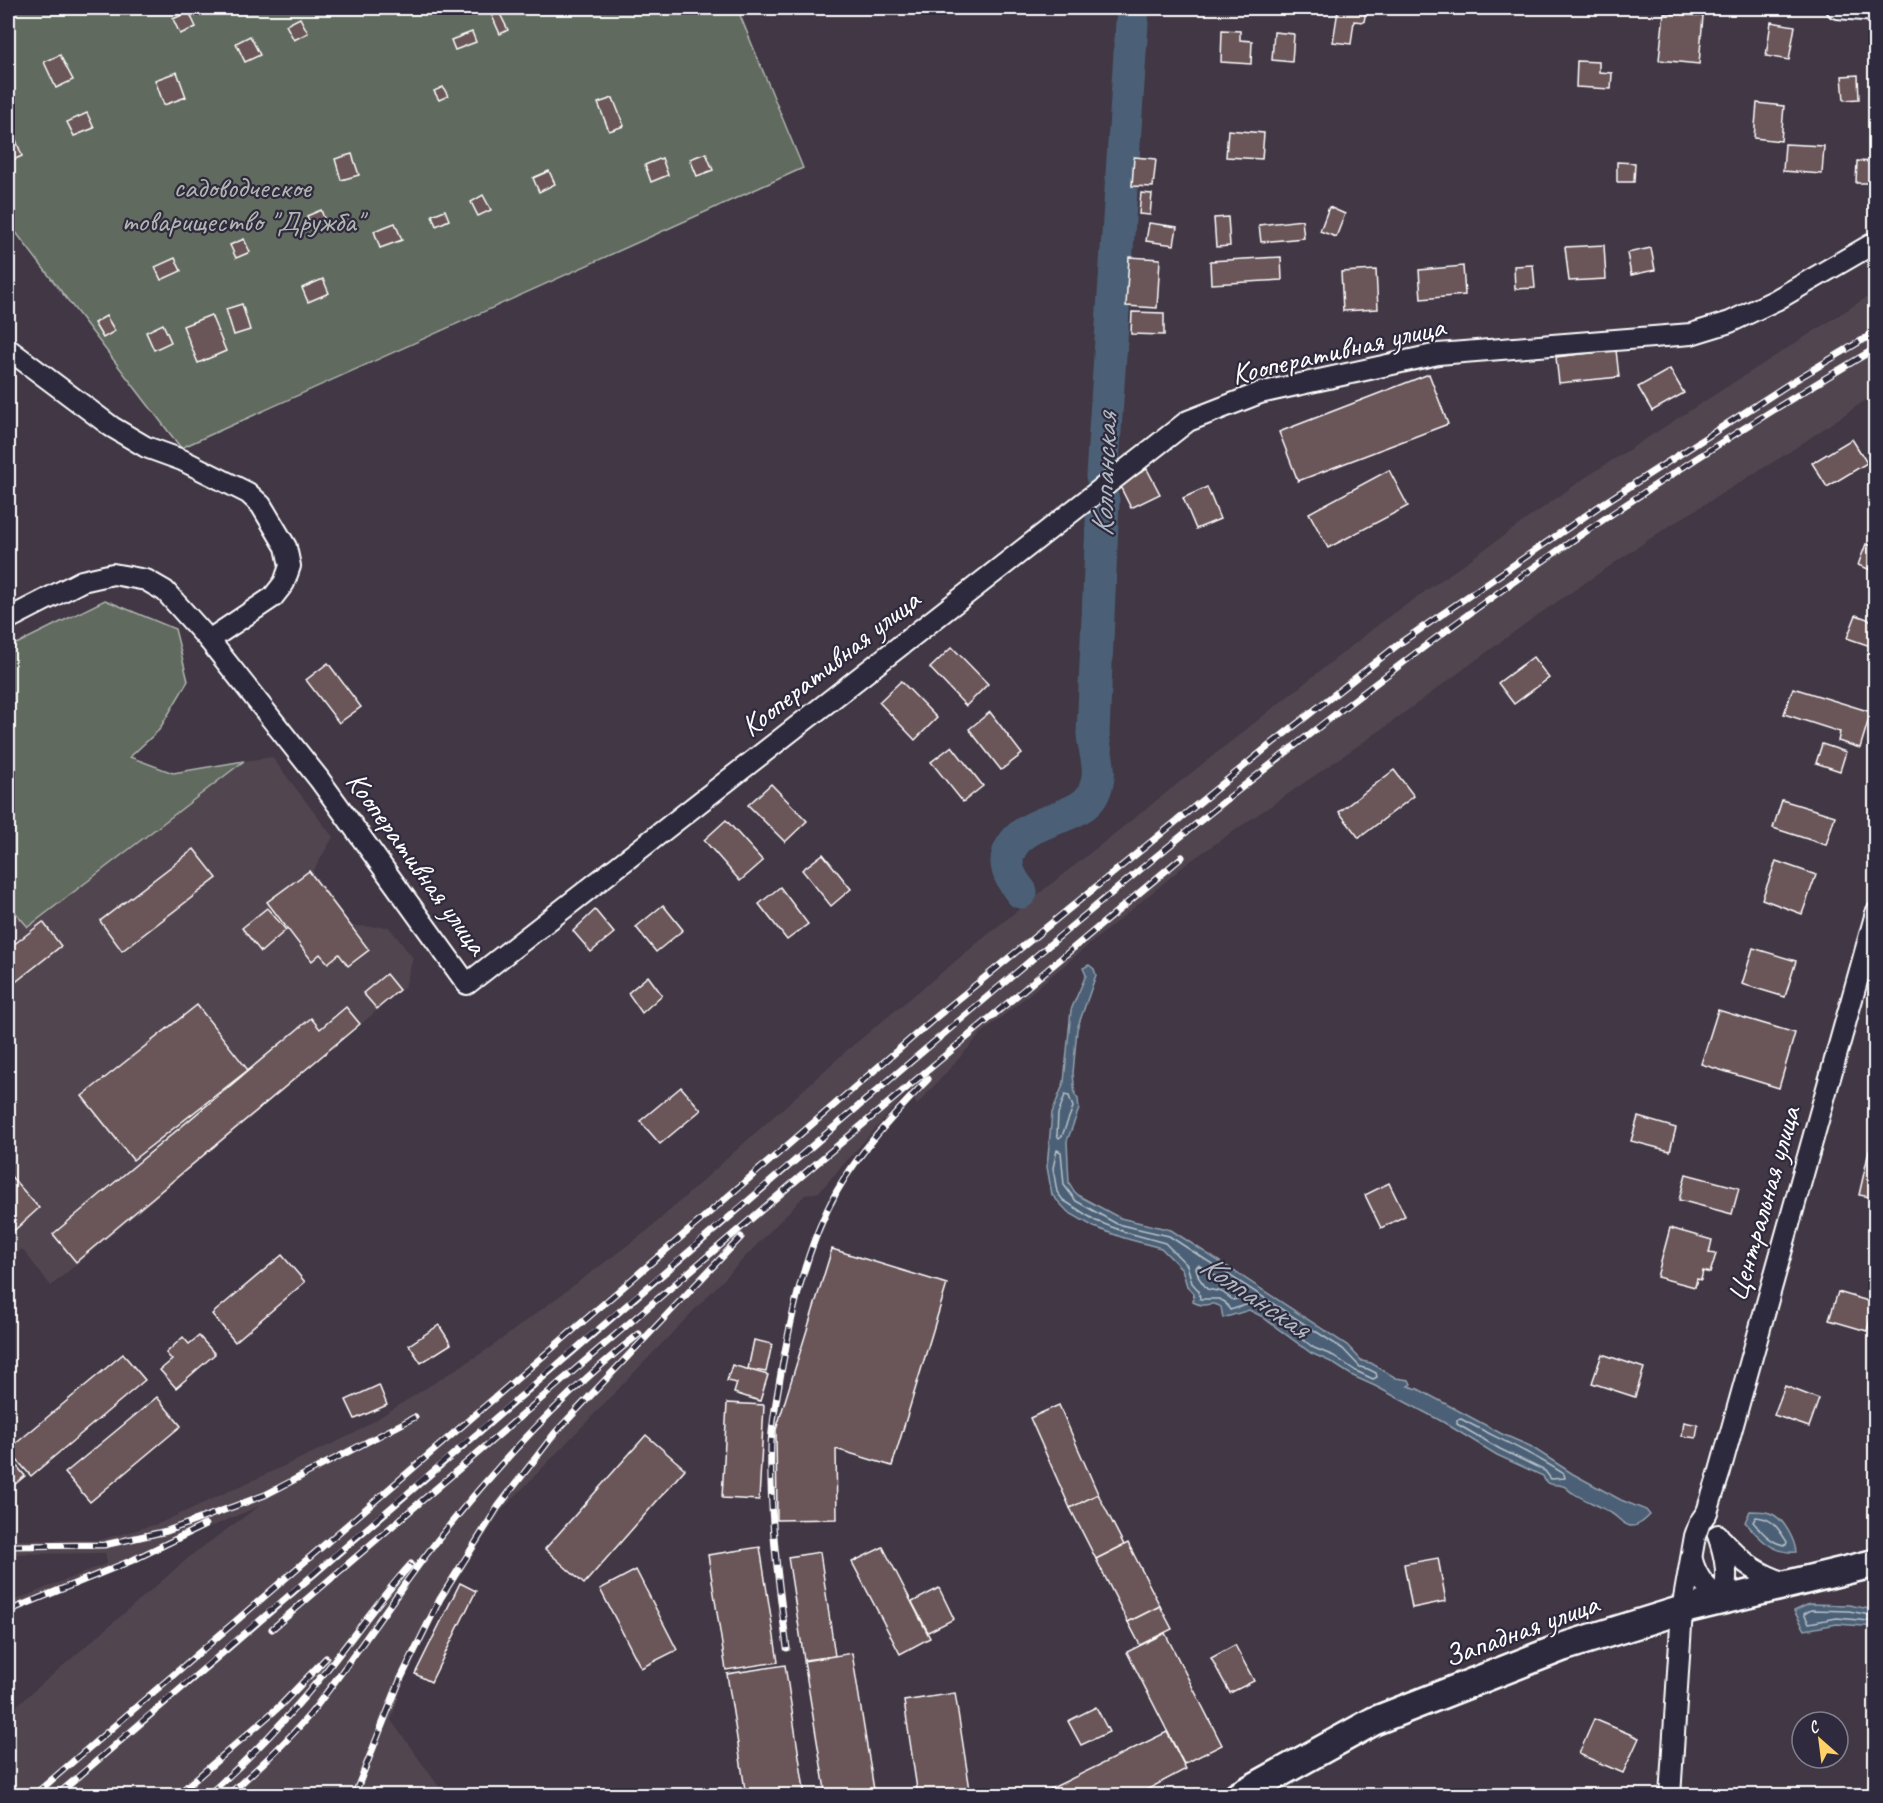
<svg xmlns="http://www.w3.org/2000/svg" width="1883" height="1803" viewBox="0 0 1883 1803" font-family="Caveat,sans-serif">
	<rect width="100%" height="100%" fill="#413745"/>
	<filter id="ink" filterUnits="userSpaceOnUse"><feTurbulence type="fractalNoise" baseFrequency=".0167" numOctaves="2"/><feDisplacementMap in="SourceGraphic" scale="12" xChannelSelector="R" yChannelSelector="G"/><feConvolveMatrix kernelMatrix="1 2 1 2 8 2 1 2 1" color-interpolation-filters="sRGB"/></filter>
	<g filter="url(#ink)">
		<g fill="#51444f">
			<polygon points="1875,292 1875,394 1788,453 1663,530 1532,619 1381,730 1189,862 980,1035 917,1105 909,1091 819,1192 805,1195 502,1510 444,1600 405,1679 391,1720 445,1795 8,1795 8,1713 194,1553 259,1506 8,1616 8,1603 107,1563 105,1553 8,1554 8,1540 100,1540 160,1523 353,1434 491,1347 648,1230 846,1051 1003,922 1379,624 1586,477"/>
			<polygon points="272,757 333,837 313,872 352,926 389,927 413,958 405,987 51,1286 22,1249 8,1261 8,906 29,927 244,761"/>
		</g>
		<g fill="#606b5f" stroke="#b0b5af" stroke-width="1.5">
			<polygon points="8,8 737,8 803,168 181,448 8,222"/>
			<polygon points="105,600 175,629 188,681 159,730 130,757 173,773 244,761 28,927 8,904 8,648"/>
		</g>
		<g fill="#4b6176" stroke="#93a0ad" stroke-width="1.5">
			<path d="M1089,965L1094,969L1096,975L1077,1029L1073,1073L1075,1095L1078,1099L1079,1109L1067,1141L1069,1183L1074,1191L1079,1196L1120,1218L1171,1230L1347,1345L1362,1361L1371,1363L1396,1378L1409,1380L1411,1384L1408,1386L1418,1389L1502,1434L1530,1446L1573,1474L1621,1500L1646,1510L1650,1515C1645,1520 1638,1527 1630,1526C1622,1524 1618,1517 1611,1513C1599,1505 1585,1501 1573,1493C1570,1492 1568,1489 1565,1487C1556,1482 1547,1489 1543,1476L1497,1455L1443,1422L1375,1386L1353,1376L1331,1362L1311,1353L1261,1316L1249,1310L1223,1318L1221,1307C1209,1299 1208,1310 1193,1302L1194,1293L1187,1286L1182,1269L1161,1248L1124,1238L1094,1227L1068,1212L1052,1195L1047,1167L1052,1113L1064,1082L1071,1010L1086,975L1083,968Z"/>
			<path d="M1750,1511C1759,1511 1767,1511 1774,1515C1785,1521 1795,1541 1796,1552C1773,1554 1759,1538 1745,1522Z"/>
			<polygon points="1809,1604 1849,1605 1875,1610 1875,1627 1837,1624 1805,1630 1794,1611"/>
		</g>
		<g fill="none" stroke-linecap="round" stroke-linejoin="round">
			<g stroke="#b7c0c8" stroke-width="1.5">
				<polygon points="1065,1095 1069,1096 1073,1107 1062,1136 1059,1138 1057,1135 1058,1114"/>
				<polygon points="1057,1150 1061,1152 1064,1185 1076,1201 1117,1224 1169,1236 1343,1349 1360,1367 1368,1369 1376,1373 1377,1377 1373,1379 1356,1371 1334,1356 1314,1348 1264,1310 1249,1304 1230,1310 1225,1302 1219,1299 1200,1299 1199,1291 1192,1283 1187,1265 1165,1243 1125,1232 1096,1221 1063,1200 1057,1192 1053,1168"/>
				<polygon points="1198,1265 1243,1293 1244,1297 1233,1300 1222,1292 1207,1289 1199,1278 1196,1268"/>
				<path d="M1461,1419C1496,1438 1531,1452 1564,1474L1565,1478L1551,1479L1545,1471L1500,1449L1457,1424V1420Z"/>
				<path d="M1756,1517C1773,1518 1778,1528 1787,1542L1786,1545C1773,1545 1762,1532 1753,1522Z"/>
				<polygon points="1811,1610 1849,1611 1870,1615 1872,1618 1869,1621 1837,1618 1809,1623 1804,1614"/>
			</g>
			<g stroke="#4b6176" stroke-width="33">
				<polyline points="1102,476 1133,8"/>
				<path d="M1021,892C1010,878 1001,863 1012,846C1029,818 1081,819 1093,794C1104,771 1095,757 1093,734L1103,500"/>
			</g>
		</g>
		<g fill="#6a5558" stroke="#fff" stroke-width="1.5">
			<polygon points="1323,8 1356,8 1366,10 1364,22 1354,21 1351,44 1333,42 1338,10"/>
			<polygon points="189,12 196,27 180,34 173,19"/>
			<polygon points="499,12 508,30 500,34 492,16"/>
			<polygon points="1664,13 1703,16 1699,64 1659,60"/>
			<polygon points="300,18 308,33 294,40 286,25"/>
			<polygon points="1771,22 1795,26 1789,60 1766,56"/>
			<polygon points="1222,30 1240,31 1240,40 1252,41 1251,64 1221,62"/>
			<polygon points="472,32 476,42 455,50 451,40"/>
			<polygon points="1274,32 1294,34 1292,62 1272,60"/>
			<polygon points="250,36 260,55 245,62 236,43"/>
			<polygon points="60,55 73,80 56,88 44,62"/>
			<polygon points="1577,61 1599,62 1599,72 1612,73 1611,89 1576,87"/>
			<polygon points="177,72 186,97 164,105 155,80"/>
			<polygon points="1858,75 1859,99 1844,100 1842,76"/>
			<polygon points="443,87 448,96 439,100 434,91"/>
			<polygon points="613,98 624,126 609,131 598,103"/>
			<polygon points="1757,103 1784,106 1781,141 1754,138"/>
			<polygon points="87,113 94,128 74,136 67,122"/>
			<polygon points="1228,130 1264,133 1262,159 1226,157"/>
			<polygon points="16,140 22,156 8,162 8,143"/>
			<polygon points="1785,144 1824,146 1822,174 1783,171"/>
			<polygon points="706,153 713,170 697,176 690,159"/>
			<polygon points="352,154 359,175 341,180 335,159"/>
			<polygon points="1134,157 1156,159 1153,187 1132,186"/>
			<polygon points="662,158 668,175 651,182 645,165"/>
			<polygon points="1857,161 1876,162 1876,183 1856,183"/>
			<polygon points="1617,162 1635,163 1634,182 1617,182"/>
			<polygon points="549,171 555,184 539,192 533,178"/>
			<polygon points="1141,193 1152,194 1150,215 1139,214"/>
			<polygon points="483,195 491,210 478,216 471,202"/>
			<polygon points="1329,207 1345,214 1336,237 1320,231"/>
			<polygon points="321,210 325,221 311,226 307,216"/>
			<polygon points="445,210 449,220 436,226 432,215"/>
			<polygon points="1228,217 1230,246 1216,247 1214,218"/>
			<polygon points="1302,220 1304,238 1261,242 1259,225"/>
			<polygon points="395,223 402,240 380,248 374,231"/>
			<polygon points="1149,223 1177,227 1174,245 1146,241"/>
			<polygon points="244,239 250,252 236,258 230,245"/>
			<polygon points="1604,245 1606,279 1569,281 1565,247"/>
			<polygon points="1651,248 1655,270 1631,275 1627,253"/>
			<polygon points="1129,257 1160,259 1157,308 1126,306"/>
			<polygon points="1281,257 1282,280 1211,284 1210,261"/>
			<polygon points="175,258 181,271 161,280 155,267"/>
			<polygon points="1533,265 1535,288 1515,289 1514,266"/>
			<polygon points="1463,266 1465,295 1421,299 1419,270"/>
			<polygon points="1376,270 1378,309 1343,311 1341,272"/>
			<polygon points="323,279 329,293 308,302 302,288"/>
			<polygon points="242,304 250,330 234,335 226,309"/>
			<polygon points="1132,312 1164,313 1164,335 1131,334"/>
			<polygon points="211,315 226,351 198,363 183,326"/>
			<polygon points="106,316 115,331 103,338 94,323"/>
			<polygon points="163,324 171,342 154,350 146,332"/>
			<polygon points="1616,350 1619,377 1559,383 1556,357"/>
			<polygon points="1670,369 1684,393 1652,411 1638,387"/>
			<polygon points="1429,374 1448,424 1298,481 1279,432"/>
			<polygon points="1852,439 1867,463 1827,487 1812,463"/>
			<polygon points="1147,469 1160,494 1131,508 1119,484"/>
			<polygon points="1389,470 1408,506 1328,548 1309,513"/>
			<polygon points="1207,487 1220,519 1196,529 1183,498"/>
			<polygon points="1866,544 1876,547 1876,572 1858,565"/>
			<polygon points="1856,615 1876,622 1876,648 1847,638"/>
			<polygon points="952,647 988,684 966,706 930,668"/>
			<polygon points="1533,657 1549,678 1514,704 1498,683"/>
			<polygon points="328,663 361,707 339,723 306,680"/>
			<polygon points="901,681 937,718 915,740 879,702"/>
			<polygon points="1793,688 1871,712 1860,748 1838,741 1840,732 1784,714"/>
			<polygon points="990,712 1022,754 1001,770 969,729"/>
			<polygon points="1822,744 1846,752 1840,771 1816,763"/>
			<polygon points="952,746 983,786 963,802 931,762"/>
			<polygon points="1394,770 1414,796 1359,838 1339,812"/>
			<polygon points="771,784 807,821 785,842 748,805"/>
			<polygon points="1782,800 1835,816 1826,845 1773,828"/>
			<polygon points="726,820 763,861 740,881 704,840"/>
			<polygon points="194,849 217,878 122,951 100,921"/>
			<polygon points="823,854 851,889 831,906 802,870"/>
			<polygon points="1776,861 1816,875 1802,914 1762,899"/>
			<polygon points="309,871 369,950 348,966 339,954 328,963 320,954 312,961 267,902"/>
			<polygon points="780,887 808,924 787,940 759,904"/>
			<polygon points="663,905 683,930 656,952 636,927"/>
			<polygon points="267,908 286,930 261,952 242,928"/>
			<polygon points="595,910 614,933 591,952 573,931"/>
			<polygon points="43,922 61,946 8,988 8,949"/>
			<polygon points="1753,948 1796,961 1785,997 1742,984"/>
			<polygon points="386,974 399,990 377,1009 363,993"/>
			<polygon points="648,976 662,995 642,1013 628,993"/>
			<polygon points="197,1005 248,1070 133,1160 82,1096"/>
			<polygon points="346,1007 360,1024 76,1262 53,1234 311,1018 320,1029"/>
			<polygon points="1718,1010 1795,1033 1779,1088 1701,1064"/>
			<polygon points="681,1087 701,1110 660,1144 640,1121"/>
			<polygon points="1638,1117 1676,1128 1670,1151 1631,1141"/>
			<polygon points="1869,1151 1876,1153 1876,1198 1859,1195"/>
			<polygon points="8,1173 39,1208 8,1236"/>
			<polygon points="1686,1174 1739,1188 1732,1214 1679,1200"/>
			<polygon points="1389,1183 1405,1216 1381,1228 1365,1195"/>
			<polygon points="1670,1228 1712,1240 1709,1253 1716,1254 1710,1273 1703,1271 1701,1280 1697,1279 1695,1287 1657,1277"/>
			<polygon points="832,1249 947,1284 892,1466 836,1449 837,1519 777,1520 776,1430"/>
			<polygon points="282,1255 305,1282 235,1342 212,1314"/>
			<polygon points="1838,1292 1875,1303 1867,1331 1829,1320"/>
			<polygon points="439,1325 451,1344 421,1363 409,1345"/>
			<polygon points="199,1336 215,1354 176,1388 160,1370 172,1360 166,1353 183,1337 189,1344"/>
			<polygon points="754,1340 772,1344 766,1372 748,1369"/>
			<polygon points="123,1354 145,1380 31,1476 8,1450"/>
			<polygon points="1602,1354 1644,1368 1635,1397 1592,1383"/>
			<polygon points="732,1365 768,1375 760,1401 734,1393 737,1383 727,1381"/>
			<polygon points="379,1385 387,1405 355,1419 346,1400"/>
			<polygon points="1785,1386 1819,1399 1809,1427 1774,1415"/>
			<polygon points="157,1397 181,1426 90,1502 65,1473"/>
			<polygon points="727,1403 764,1405 759,1500 722,1498"/>
			<polygon points="1059,1405 1099,1496 1070,1508 1030,1418"/>
			<polygon points="1684,1422 1698,1425 1696,1438 1682,1436"/>
			<polygon points="646,1435 685,1469 584,1584 545,1549"/>
			<polygon points="8,1455 25,1476 8,1490"/>
			<polygon points="1098,1494 1124,1545 1096,1559 1070,1508"/>
			<polygon points="1128,1543 1160,1606 1128,1622 1096,1559"/>
			<polygon points="760,1547 778,1662 726,1670 708,1555"/>
			<polygon points="883,1547 930,1638 900,1654 852,1562"/>
			<polygon points="820,1552 835,1656 804,1660 788,1557"/>
			<polygon points="1438,1558 1446,1601 1412,1608 1404,1564"/>
			<polygon points="636,1570 677,1650 641,1668 600,1589"/>
			<polygon points="460,1583 476,1591 431,1682 415,1674"/>
			<polygon points="939,1588 954,1619 928,1632 912,1602"/>
			<polygon points="1160,1606 1172,1629 1140,1645 1128,1622"/>
			<polygon points="1165,1633 1222,1745 1184,1764 1127,1652"/>
			<polygon points="1235,1645 1254,1681 1230,1693 1211,1658"/>
			<polygon points="852,1653 875,1796 826,1796 804,1661"/>
			<polygon points="785,1665 805,1796 746,1796 727,1674"/>
			<polygon points="955,1693 971,1796 918,1796 904,1701"/>
			<polygon points="1096,1707 1109,1732 1081,1745 1068,1721"/>
			<polygon points="1594,1719 1639,1738 1623,1773 1579,1754"/>
			<polygon points="1167,1732 1186,1769 1135,1796 1038,1795"/>
		</g>
		<g fill="none" stroke-linecap="round" stroke-linejoin="round">
			<defs>
				<g id="minor">
					<polyline points="1837,8 1876,11"/>
					<polyline points="8,349 112,427 146,447 182,460 248,493 261,505 286,547 290,566 284,583 273,597 209,640"/>
					<polyline points="8,619 82,581 113,574 146,580 165,591 209,640 319,779 467,984 1188,421 1260,393 1438,354 1691,334 1730,322 1776,300 1876,242"/>
					<path d="M1722,1540C1743,1564 1760,1575 1789,1584"/>
					<path d="M1692,1560C1697,1579 1707,1589 1723,1600C1729,1577 1726,1558 1718,1535"/>
					<polyline points="1670,1796 1682,1610 1695,1536 1700,1522 1707,1512 1720,1471 1876,913"/>
				</g>
				<polyline id="secondary" points="1238,1796 1374,1721 1563,1647 1682,1610 1876,1563"/>
			</defs>
			<use href="#minor" stroke="#fff" stroke-width="24"/>
			<use href="#secondary" stroke="#fff" stroke-width="32"/>
			<use href="#minor" stroke="#2f2a3d" stroke-width="20"/>
			<use href="#secondary" stroke="#2f2a3d" stroke-width="27"/>
			<defs>
				<g id="rail">
					<polyline points="8,1546 104,1545 167,1531 265,1495 415,1417"/>
					<polyline points="8,1611 133,1560 205,1525"/>
					<polyline points="272,1629 793,1183 1182,857"/>
					<path d="M787,1648C778,1580 769,1513 771,1445C772,1421 777,1396 781,1373C792,1311 806,1247 837,1191C861,1149 895,1114 928,1079"/>
					<polyline points="33,1796 935,1018 1270,745 1400,643 1604,503 1792,382 1876,332"/>
					<path d="M56,1796C310,1576 564,1357 819,1140C1012,975 1205,811 1408,659C1557,546 1715,443 1876,348"/>
					<polyline points="176,1796 280,1706 326,1658"/>
					<path d="M207,1796C250,1758 289,1717 325,1672C354,1636 380,1598 411,1564"/>
					<path d="M227,1796C256,1770 286,1743 311,1713C350,1663 385,1610 423,1559C486,1477 557,1398 639,1334"/>
					<polyline points="354,1796 400,1680 440,1599 498,1507 555,1433 741,1237"/>
				</g>
			</defs>
			<use href="#rail" stroke="#fff" stroke-width="7"/>
			<use href="#rail" stroke="#2f2a3d" stroke-width="4.5" stroke-dasharray="14" stroke-linecap="butt"/>
		</g>
	</g>
	<g text-anchor="middle" dominant-baseline="central" stroke-width="4.5" stroke-linejoin="round" paint-order="stroke">
		<g font-size="30" fill="#b0b5af" stroke="#2f2a3d">
			<text x="242" y="187">садоводческое<tspan x="242" dy="34">товарищество "Дружба"</tspan></text>
		</g>
		<g font-size="30" fill="#fff" stroke="#2f2a3d">
			<text transform="translate(1338 350) rotate(-13)">Кооперативная улица</text>
			<text transform="translate(830 663) rotate(-38)">Кооперативная улица</text>
			<text transform="translate(417 863) rotate(54)">Кооперативная улица</text>
			<text transform="translate(1763 1204) rotate(-74)">Центральная улица</text>
			<text transform="translate(1521 1630) rotate(-20)">Западная улица</text>
		</g>
		<g font-size="32" font-style="italic" fill="#aeb8c1" stroke="#2f2a3d">
			<text transform="translate(1104 475) rotate(-88)">Колпанская</text>
			<text transform="translate(1255 1296) rotate(34)">Колпанская</text>
		</g>
	</g>
	<rect width="1883" height="1803" fill="none" stroke="#2f2a3d" stroke-width="30"/>
	<rect x="15" y="15" width="1853" height="1773" fill="none" stroke="#fff" stroke-width="2" filter="url(#ink)"/>
	<g transform="translate(1820 1740) rotate(332)"><circle r="28" fill="#2f2a3d" stroke="#827f8b" stroke-width="1.5"/>
	<path d="M0-4.5L10 22L0 15L-10 22Z" fill="#ffd166"/>
	<text y="-9" font-size="16" font-weight="bold" text-anchor="middle" fill="#ffffff">С</text>
	</g>
</svg>
